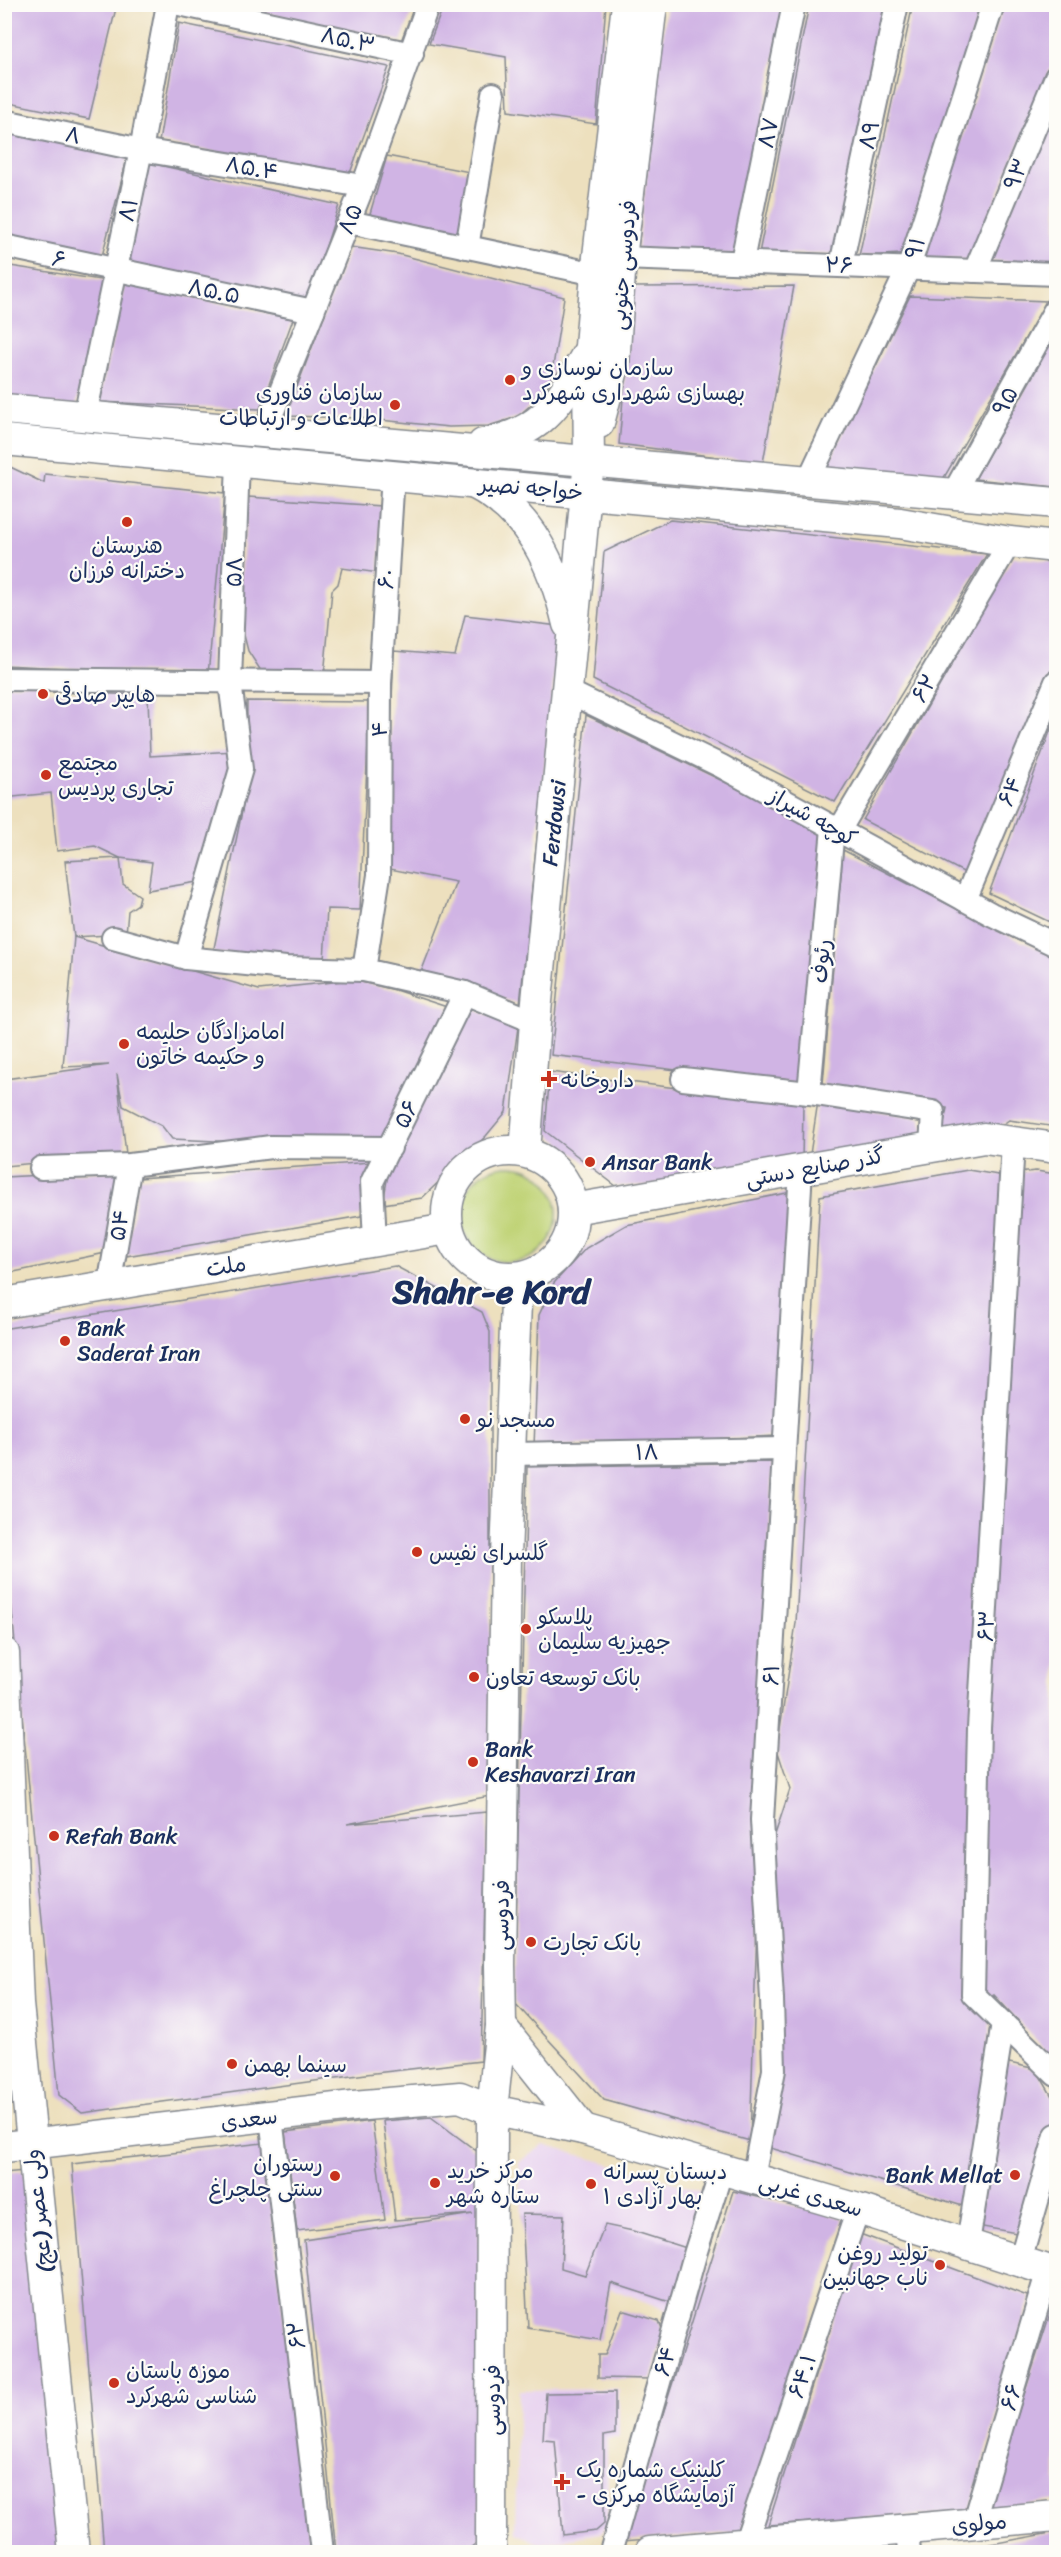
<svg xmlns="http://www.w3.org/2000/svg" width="1061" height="2557" viewBox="0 0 1061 2557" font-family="Sriracha,'Playpen Sans Arabic',sans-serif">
	<rect width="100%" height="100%" fill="#fdfcf7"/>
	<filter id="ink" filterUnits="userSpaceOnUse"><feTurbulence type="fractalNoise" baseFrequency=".0167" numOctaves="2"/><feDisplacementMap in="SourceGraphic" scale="12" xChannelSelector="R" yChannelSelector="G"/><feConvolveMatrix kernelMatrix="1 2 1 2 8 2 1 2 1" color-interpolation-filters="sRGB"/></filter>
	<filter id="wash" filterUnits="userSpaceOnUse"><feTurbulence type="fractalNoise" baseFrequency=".008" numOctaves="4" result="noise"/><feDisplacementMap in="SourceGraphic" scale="24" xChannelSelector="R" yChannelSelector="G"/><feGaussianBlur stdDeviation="1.35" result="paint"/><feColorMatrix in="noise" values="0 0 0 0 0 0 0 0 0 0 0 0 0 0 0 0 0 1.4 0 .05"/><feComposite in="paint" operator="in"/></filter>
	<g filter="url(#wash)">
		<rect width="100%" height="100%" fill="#ede0be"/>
		<g fill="#e7d2ef">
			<polygon points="544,2145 706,2192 671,2312 561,2268 564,2215 522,2214 519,2162"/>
			<polygon points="619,2389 619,2438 607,2439 608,2526 600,2533 538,2544 515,2531 519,2390"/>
		</g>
		<circle fill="#c0d376" stroke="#6e816a" stroke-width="1.5" cx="509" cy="1214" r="48"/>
		<g id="blocks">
			<g fill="#d0b4e4">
				<polygon points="4,4 117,4 89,119 4,102"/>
				<polygon points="223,4 415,4 401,41"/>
				<polygon points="444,4 606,4 596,124 508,111 506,57 429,44"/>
				<polygon points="667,4 785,4 736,255 638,249"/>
				<polygon points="913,4 982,4 902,254 859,256"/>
				<polygon points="1004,4 1056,4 1056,56 970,260 924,258"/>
				<polygon points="809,5 888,5 835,254 759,253"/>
				<polygon points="179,23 389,67 349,176 159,142"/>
				<polygon points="1056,102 1056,266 989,260"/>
				<polygon points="4,131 128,155 101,260 4,237"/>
				<polygon points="387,156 475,173 462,235 369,217"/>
				<polygon points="145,162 339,205 306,310 123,265"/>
				<polygon points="350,247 398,254 564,297 551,379 542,395 517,417 488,426 449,427 360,418 286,416"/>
				<polygon points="4,265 107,281 76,406 4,398"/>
				<polygon points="125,283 293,319 260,409 99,402"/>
				<polygon points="794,286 763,463 619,444 633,287"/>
				<polygon points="910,296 1047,301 942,481 823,475"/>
				<polygon points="1056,335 1056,487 975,479"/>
				<polygon points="4,464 44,483 45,474 225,493 208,675 4,665"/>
				<polygon points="248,497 381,506 379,573 342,568 338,584 332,590 324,676 265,677 248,651 238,611"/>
				<polygon points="670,520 987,554 835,802 593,680 604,552"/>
				<polygon points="1013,557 1056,562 1056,662 969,875 863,820"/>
				<polygon points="465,615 559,626 520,1004 420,975 456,882 385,868 394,651 455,656"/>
				<polygon points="45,682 46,692 148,695 150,756 234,751 233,797 197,882 148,890 152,862 120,858 95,846 57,851 51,793 4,798 4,686"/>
				<polygon points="247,701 370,702 360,910 327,909 324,961 213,953 246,792"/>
				<polygon points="586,715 826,831 803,1085 551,1055"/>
				<polygon points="1056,716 1056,925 989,893"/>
				<polygon points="843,850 1013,938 1056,956 1056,1127 1009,1120 993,1131 941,1138 947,1108 823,1084"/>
				<polygon points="120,858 123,884 140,896 138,904 128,911 126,934 74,937 65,861"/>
				<polygon points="74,937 259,990 352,980 395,990 450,1008 387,1140 259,1143 172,1139 162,1126 123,1106 117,1074 126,1154 5,1166 5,1079 109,1065 63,1067"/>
				<polygon points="470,1008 518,1027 506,1112 486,1136 422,1198 383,1204 389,1168"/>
				<polygon points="550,1072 803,1104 802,1162 648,1185 616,1186 545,1131"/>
				<polygon points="818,1101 920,1118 925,1135 809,1161"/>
				<polygon points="372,1162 361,1216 126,1256 139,1178"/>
				<polygon points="968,1170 998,1175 1036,1171 1056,1174 1056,2061 994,1995 966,2207 764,2146 771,1847 790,1789 777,1749 796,1623 820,1196"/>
				<polygon points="123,1171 110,1252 14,1272 4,1267 4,1177"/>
				<polygon points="792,1192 775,1436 534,1447 539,1315 554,1283 586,1248 626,1225"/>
				<polygon points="395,1266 482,1312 490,1332 490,1796 347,1824 487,1812 481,2061 366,2074 82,2113 59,2095 4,1530 4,1332 8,1328"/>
				<polygon points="772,1462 750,2141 604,2100 514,2002 527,1467"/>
				<polygon points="4,2032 11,2094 4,2104"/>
				<polygon points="1005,2062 1036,2069 1056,2103 1056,2124 1028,2235 977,2226"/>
				<polygon points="431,2117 479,2153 480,2540 465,2552 336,2552 304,2240 473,2214 395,2220 383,2121"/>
				<polygon points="372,2121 385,2220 297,2231 285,2132"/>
				<polygon points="264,2143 310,2552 104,2552 72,2164"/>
				<polygon points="24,2171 64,2552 4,2552 4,2173"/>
				<polygon points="733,2191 843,2218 741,2532 623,2541"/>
				<polygon points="522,2214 564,2215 561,2268 585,2275 605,2225 633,2231 696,2251 676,2304 611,2283 600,2340 528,2328"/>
				<polygon points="1056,2231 1056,2247 1051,2246"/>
				<polygon points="860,2234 1030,2297 969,2512 768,2525"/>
				<polygon points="1056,2295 1056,2500 987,2510"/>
				<polygon points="622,2310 659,2321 664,2334 651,2379 598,2378 598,2355 605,2355"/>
				<polygon points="615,2392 615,2434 604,2436 604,2524 596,2531 563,2535 555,2440 543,2439 546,2393"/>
				<polygon points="1056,2532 1056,2552 981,2552 980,2546"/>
			</g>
		</g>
	</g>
	<g filter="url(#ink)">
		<use href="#blocks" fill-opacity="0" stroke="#84888e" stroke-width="1.5"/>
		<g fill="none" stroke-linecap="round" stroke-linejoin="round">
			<defs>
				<g id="minor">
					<polyline points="179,4 412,54"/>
					<polyline points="4,121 141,150 363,186"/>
					<polyline points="349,222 596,274"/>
					<polyline points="4,246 313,311"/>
					<polyline points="467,247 493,94"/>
					<polyline points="621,258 1056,274"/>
					<polyline points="742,261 794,4"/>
					<polyline points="841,265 897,4"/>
					<polyline points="975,271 1056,77"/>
					<polyline points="85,416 141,150 168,4"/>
					<polyline points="265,431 363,186 428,4"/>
					<polyline points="393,475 380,683 379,875 364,970 465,993 535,1022"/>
					<polyline points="808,481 909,267 993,4"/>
					<polyline points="953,494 1056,308"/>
					<polyline points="4,679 380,683"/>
					<polyline points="567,691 721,766 991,914 1056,945"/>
					<polyline points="965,900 1056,682"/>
					<polyline points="113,938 186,958 286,968 364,970"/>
					<polyline points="186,958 241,769 230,682 238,461"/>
					<polyline points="683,1079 809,1093 933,1112 931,1147"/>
					<polyline points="809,1093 833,828 843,824 1010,542"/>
					<polyline points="1013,1143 979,1728 973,1994 1056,2075"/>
					<polyline points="41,1168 130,1165 271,1147 390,1148"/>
					<polyline points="375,1241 372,1182 465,993"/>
					<polyline points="109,1286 130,1165"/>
					<polyline points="510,1454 784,1449"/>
					<polyline points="271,2117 322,2552"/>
					<polyline points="753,2178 774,2070 772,2000 762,1820 801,1170"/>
					<polyline points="968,2243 1003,2023"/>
					<polyline points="1020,2261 1056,2135"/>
					<polyline points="973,2524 1048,2270"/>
					<polyline points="907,2530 909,2552"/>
					<polyline points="745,2544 858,2209"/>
					<polyline points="611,2552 696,2251 722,2169"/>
				</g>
				<g id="major">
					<polyline points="4,409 1056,503"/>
					<polyline points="599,423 614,366 621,258 652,4"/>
					<polyline points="4,440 900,523 1010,542 1056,547"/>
					<path d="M483,444C544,432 558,404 587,354"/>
					<path d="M475,484C531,513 554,566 568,624"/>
					<circle cx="510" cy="1214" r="63"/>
					<polyline points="525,1152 535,1022 589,461 588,370 596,274 627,4"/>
					<polyline points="573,1209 984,1138 1056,1148"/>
					<polyline points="4,1303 448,1229"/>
					<polyline points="4,1653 18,2004 74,2552"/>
					<polyline points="501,2026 583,2129"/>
					<polyline points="4,2147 353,2106 460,2097 492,2110 583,2129 858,2209 1056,2273"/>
					<polyline points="491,2552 492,2110 501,2026 500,1965 506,1556 517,1277"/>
					<polyline points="650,2552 1056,2516"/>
				</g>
			</defs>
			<use href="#minor" stroke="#84888e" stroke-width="26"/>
			<use href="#major" stroke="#84888e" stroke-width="33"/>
			<use href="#minor" stroke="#fff" stroke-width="22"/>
			<use href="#major" stroke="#fff" stroke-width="30"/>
		</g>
	</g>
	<g fill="#c8321e" stroke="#fdfcf7" stroke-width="2">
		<circle cx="510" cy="380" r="6"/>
		<circle cx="395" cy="405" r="6"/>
		<circle cx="127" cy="522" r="6"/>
		<circle cx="43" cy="694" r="6"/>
		<circle cx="46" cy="775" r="6"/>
		<circle cx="124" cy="1044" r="6"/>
		<path d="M546 1070h6v6h6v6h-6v6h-6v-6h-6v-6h6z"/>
		<circle cx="590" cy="1162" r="6"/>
		<circle cx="65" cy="1341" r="6"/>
		<circle cx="465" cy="1419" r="6"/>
		<circle cx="417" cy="1552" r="6"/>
		<circle cx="526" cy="1629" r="6"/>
		<circle cx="474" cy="1677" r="6"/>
		<circle cx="473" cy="1762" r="6"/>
		<circle cx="54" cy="1836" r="6"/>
		<circle cx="531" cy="1942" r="6"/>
		<circle cx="232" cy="2064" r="6"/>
		<circle cx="1015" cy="2175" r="6"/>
		<circle cx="335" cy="2176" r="6"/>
		<circle cx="435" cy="2183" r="6"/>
		<circle cx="591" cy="2184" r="6"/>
		<circle cx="940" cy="2265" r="6"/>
		<circle cx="114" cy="2383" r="6"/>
		<path d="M559 2473h6v6h6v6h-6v6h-6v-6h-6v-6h6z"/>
	</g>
	<g text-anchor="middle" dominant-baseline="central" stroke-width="4.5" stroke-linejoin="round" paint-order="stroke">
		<g font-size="22" fill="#1b2f5e" stroke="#fdfcf7">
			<text transform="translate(348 40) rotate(12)">۸۵.۳</text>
			<text transform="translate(768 133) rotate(-79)">۸۷</text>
			<text transform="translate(73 135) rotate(12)">۸</text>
			<text transform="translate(869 135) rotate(-78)">۸۹</text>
			<text transform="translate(252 168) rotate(9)">۸۵.۴</text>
			<text transform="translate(1016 174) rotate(-67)">۹۳</text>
			<text transform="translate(128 210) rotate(-77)">۸۱</text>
			<text transform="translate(350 219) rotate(-68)">۸۵</text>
			<text transform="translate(915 248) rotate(-72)">۹۱</text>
			<text transform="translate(59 259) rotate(13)">۶</text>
			<text transform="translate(623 265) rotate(-85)">فردوسی جنوبی</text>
			<text transform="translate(839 265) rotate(2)">۲۶</text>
			<text transform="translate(214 291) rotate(11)">۸۵.۵</text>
			<text transform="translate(1005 401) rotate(-61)">۹۵</text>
			<text transform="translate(531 488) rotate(5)">خواجه نصیر</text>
			<text transform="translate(234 572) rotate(-88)">۵۸</text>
			<text transform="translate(386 579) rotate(-86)">۶۰</text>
			<text transform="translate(924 688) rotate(-59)">۶۲</text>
			<text transform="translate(379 729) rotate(-90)">۴</text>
			<text transform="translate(1010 791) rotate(-67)">۶۴</text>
			<text transform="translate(813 817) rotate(29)">کوچه شیراز</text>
			<text transform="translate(554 823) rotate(-84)">Ferdowsi</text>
			<text transform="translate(821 961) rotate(-85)">رئوف</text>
			<text transform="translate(406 1114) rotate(-64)">۵۶</text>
			<text transform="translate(815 1167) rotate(-10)">گذر صنایع دستی</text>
			<text transform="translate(119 1225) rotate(-80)">۵۴</text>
			<text transform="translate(226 1266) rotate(-9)">ملت</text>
			<text transform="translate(647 1452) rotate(-1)">۱۸</text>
			<text transform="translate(986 1626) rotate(-86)">۶۳</text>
			<text transform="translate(771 1675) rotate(-87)">۶۱</text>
			<text transform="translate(501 1915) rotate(-89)">فردوسی</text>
			<text transform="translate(249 2119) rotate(-7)">سعدی</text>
			<text transform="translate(811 2195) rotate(16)">سعدی غربی</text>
			<text transform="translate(38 2211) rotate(-96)">ولی عصر (عج)</text>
			<text transform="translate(296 2335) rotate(-97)">۶۲</text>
			<text transform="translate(665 2361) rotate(-74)">۶۴</text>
			<text transform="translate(802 2376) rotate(-71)">۶۴.۱</text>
			<text transform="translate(1011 2397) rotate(-74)">۶۶</text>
			<text transform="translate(492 2400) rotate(-90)">فردوسی</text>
			<text transform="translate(979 2523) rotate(-5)">مولوی</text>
		</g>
		<g font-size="22" fill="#1b2f5e" stroke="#fdfcf7" text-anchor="start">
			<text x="522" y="367">سازمان نوسازی و<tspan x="522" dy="25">بهسازی شهرداری شهرکرد</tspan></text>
			<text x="383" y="392" text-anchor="end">سازمان فناوری<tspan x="383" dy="25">اطلاعات و ارتباطات</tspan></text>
			<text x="127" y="545" text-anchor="middle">هنرستان<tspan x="127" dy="25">دخترانه فرزان</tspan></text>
			<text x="55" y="694">هایپر صادقی</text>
			<text x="58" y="762">مجتمع<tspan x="58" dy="25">تجاری پردیس</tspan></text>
			<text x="136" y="1031">امامزادگان حلیمه<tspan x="136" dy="25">و حکیمه خاتون</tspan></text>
			<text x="561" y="1079">داروخانه</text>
			<text x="602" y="1162">Ansar Bank</text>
			<text x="77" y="1328">Bank<tspan x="77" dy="25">Saderat Iran</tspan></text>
			<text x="477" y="1419">مسجد نو</text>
			<text x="429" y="1552">گلسرای نفیس</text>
			<text x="538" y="1616">پلاسکو<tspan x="538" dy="25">جهیزیه سلیمان</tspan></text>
			<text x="486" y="1677">بانک توسعه تعاون</text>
			<text x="485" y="1749">Bank<tspan x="485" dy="25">Keshavarzi Iran</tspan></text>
			<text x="66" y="1836">Refah Bank</text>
			<text x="543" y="1942">بانک تجارت</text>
			<text x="244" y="2064">سینما بهمن</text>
			<text x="323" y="2163" text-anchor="end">رستوران<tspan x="323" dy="25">سنتی چلچراغ</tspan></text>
			<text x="447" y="2170">مرکز خرید<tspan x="447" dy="25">ستاره شهر</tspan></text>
			<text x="603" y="2171">دبستان پسرانه<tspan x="603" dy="25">بهار آزادی ۱</tspan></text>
			<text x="1003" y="2175" text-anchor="end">Bank Mellat</text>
			<text x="928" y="2252" text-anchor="end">تولید روغن<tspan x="928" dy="25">ناب جهانبین</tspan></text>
			<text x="126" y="2370">موزه باستان<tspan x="126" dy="25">شناسی شهرکرد</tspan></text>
			<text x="576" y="2469">کلینیک شماره یک<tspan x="576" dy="25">- آزمایشگاه مرکزی</tspan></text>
		</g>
		<g font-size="34" font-weight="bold" fill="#1b2f5e" stroke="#fdfcf7">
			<text x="491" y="1292">Shahr-e Kord</text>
		</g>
	</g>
	<rect width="1061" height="2557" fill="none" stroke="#fdfcf7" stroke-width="24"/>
</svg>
